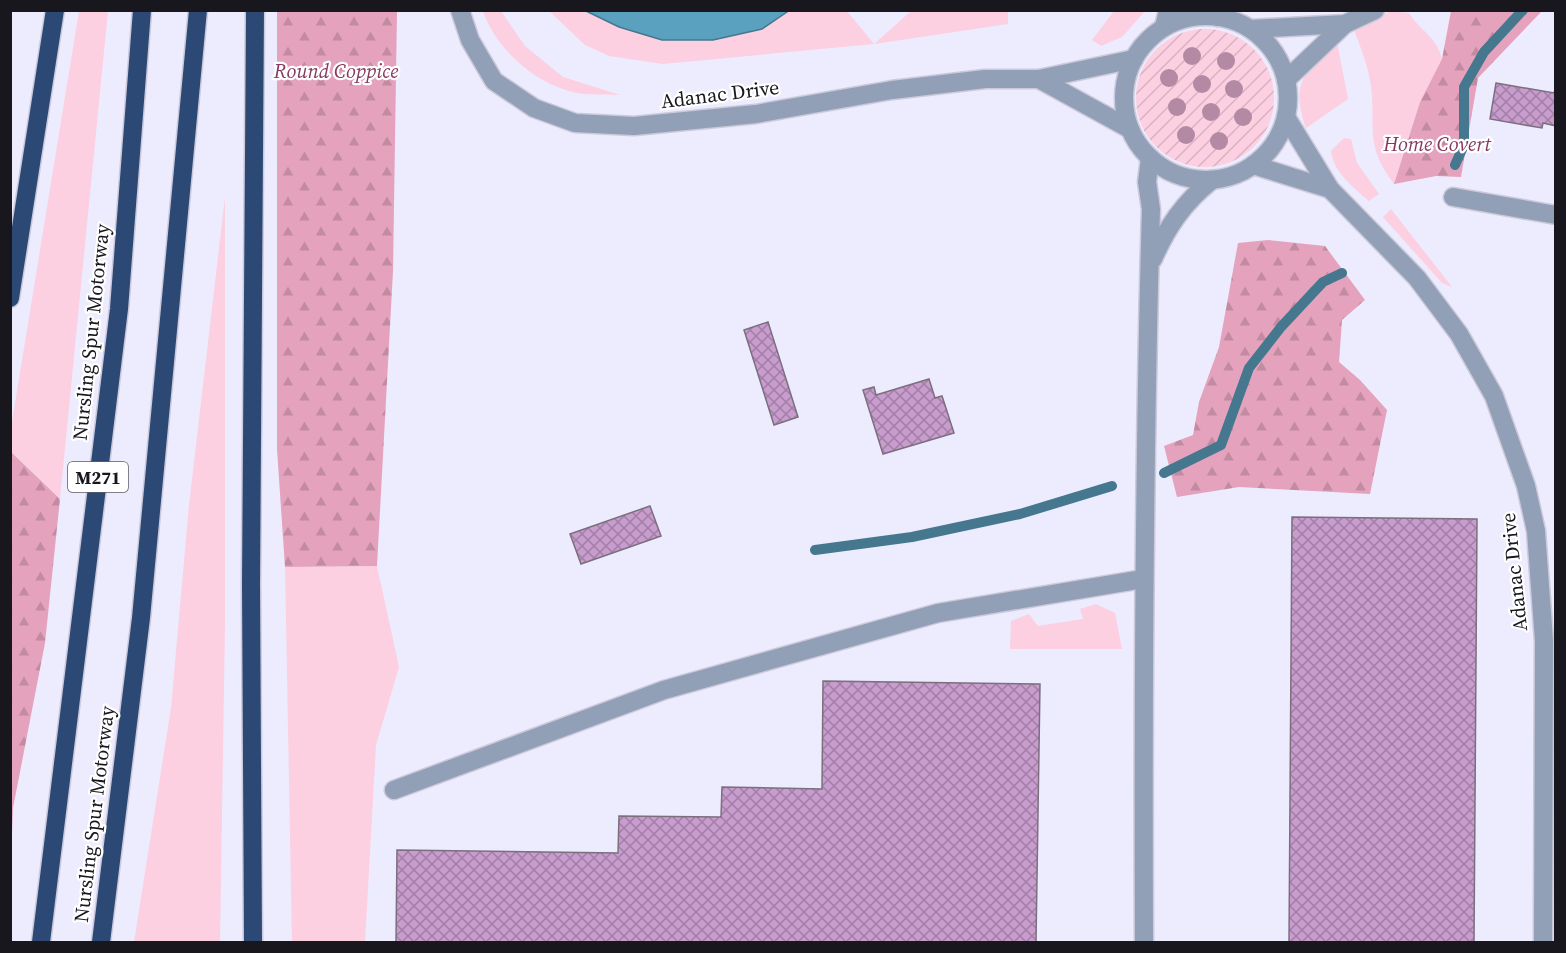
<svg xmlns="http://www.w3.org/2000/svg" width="1566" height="953" viewBox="0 0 1566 953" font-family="'Source Serif 4',serif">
	<defs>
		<pattern id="forest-firs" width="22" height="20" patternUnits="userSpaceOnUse" patternTransform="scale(1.5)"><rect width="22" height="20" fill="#e4a2bc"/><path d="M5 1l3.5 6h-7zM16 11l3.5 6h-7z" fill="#c38ba1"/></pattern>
		<pattern id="garden-furrows" width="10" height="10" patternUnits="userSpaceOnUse" patternTransform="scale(1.5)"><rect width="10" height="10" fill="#fcd0e0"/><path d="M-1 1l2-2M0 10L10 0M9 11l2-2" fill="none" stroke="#d7b2c0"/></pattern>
		<pattern id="building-cross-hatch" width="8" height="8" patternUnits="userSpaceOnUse" patternTransform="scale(1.5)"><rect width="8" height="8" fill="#c89ccd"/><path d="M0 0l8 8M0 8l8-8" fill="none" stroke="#a17ea6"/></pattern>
	</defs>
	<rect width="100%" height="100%" fill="#edebfe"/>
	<g fill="#fcd0e0">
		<polygon points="79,11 108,11 60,499 11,452 10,434"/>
		<path d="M483,11H501L525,46L563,77L620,95C604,94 584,96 569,91C532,81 495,47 483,11Z"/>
		<polygon points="549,11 847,11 874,44 911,11 1008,11 1008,24 874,44 663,64 609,56 585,45"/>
		<polygon points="1114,11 1145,11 1122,37 1101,46 1092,40"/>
		<path d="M1391,11L1409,13C1420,31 1437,37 1442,59L1420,102L1394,184C1364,144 1376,129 1371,86C1368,65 1360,46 1353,27Z"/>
		<path d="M1337,42L1348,99L1306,128C1290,80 1305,74 1337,42Z"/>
		<path d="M1344,138L1351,139L1357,163L1379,194L1369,201C1354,188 1333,172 1331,151Z"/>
		<polygon points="225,197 225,624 220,942 134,942 171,708 189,505"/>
		<polygon points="1391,209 1452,287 1442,283 1383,217"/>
		<polygon points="377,566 399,667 376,745 365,942 292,942 285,567"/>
		<polygon points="1096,604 1115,613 1122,649 1010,649 1011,621 1029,614 1038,626 1083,619 1080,609"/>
	</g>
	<g fill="url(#forest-firs)">
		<polygon points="277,11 397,11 393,271 377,566 285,567 277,449"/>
		<polygon points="1451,11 1542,11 1478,78 1461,177 1436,176 1394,184 1420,102 1442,59"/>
		<polygon points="1268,240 1325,246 1365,300 1342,320 1339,362 1360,380 1387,410 1370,494 1239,487 1177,497 1164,446 1193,435 1199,402 1219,347 1238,243"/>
		<polygon points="11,452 60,499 45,643 13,808 11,860"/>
	</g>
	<circle fill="url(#garden-furrows)" cx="1205" cy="98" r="69"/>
	<polygon fill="#59a1be" stroke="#45788e" stroke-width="1.5" points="790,10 762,29 713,40 662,40 619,27 586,11"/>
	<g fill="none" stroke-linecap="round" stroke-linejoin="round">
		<g stroke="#45788e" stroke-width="10">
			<polyline points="1455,165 1464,145 1464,87 1484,52 1523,10"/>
			<polyline points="1164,473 1221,445 1249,368 1281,327 1323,282 1342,273"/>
			<polyline points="815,550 912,537 1020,514 1112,486"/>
		</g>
	</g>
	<g fill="url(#building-cross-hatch)" stroke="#7b6f7d" stroke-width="1.5">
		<polygon points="1496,83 1554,93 1556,87 1556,126 1543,123 1542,128 1490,119"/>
		<polygon points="768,322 798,417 774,425 744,330"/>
		<polygon points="929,379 935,398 942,396 954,433 883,454 863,390 874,387 876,395"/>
		<polygon points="650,506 661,536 581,564 570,534"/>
		<polygon points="1292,517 1477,519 1474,942 1289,942"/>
		<polygon points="823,681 1040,684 1036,942 396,942 397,850 618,853 619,816 721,817 722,787 822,789"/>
	</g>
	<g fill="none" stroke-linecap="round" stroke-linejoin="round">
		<defs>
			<g id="lane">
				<polyline points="1214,10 1218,17"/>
				<polyline points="1164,27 1168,10"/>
				<polyline points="1251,29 1345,24 1375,10"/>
				<polyline points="1286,80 1345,24"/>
				<path d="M1153,259C1167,227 1184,202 1212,180"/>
				<polyline points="394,790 664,690 938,613 1143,579"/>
				<path d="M1144,942C1143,698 1144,453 1151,209L1147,182L1150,158"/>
			</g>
			<g id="street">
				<polyline points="460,10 470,40 494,81 534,108 575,123 634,126 756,114 892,90 985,79 1039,79 1134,59"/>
				<circle cx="1206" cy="98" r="82"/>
				<polyline points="1039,79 1130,129"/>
				<polyline points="1286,117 1330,189 1417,278 1459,334 1494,396 1526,486 1536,531 1544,641 1543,942"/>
				<polyline points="1253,165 1330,189"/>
				<polyline points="1453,197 1556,215"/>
			</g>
			<g id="highway">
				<polyline points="10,298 55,10"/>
				<polyline points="41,942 119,309 142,10"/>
				<polyline points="101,942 141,618 198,10"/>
				<polyline points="253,942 251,584 255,10"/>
			</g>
		</defs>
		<use href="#lane" stroke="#cbc9da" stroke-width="21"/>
		<use href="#street" stroke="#cbc9da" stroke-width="21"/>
		<use href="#highway" stroke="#cbc9da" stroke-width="21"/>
		<use href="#lane" stroke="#91a0b7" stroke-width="18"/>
		<use href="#street" stroke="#91a0b7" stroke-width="18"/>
		<use href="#highway" stroke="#2c4976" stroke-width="18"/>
	</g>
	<g fill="#b489a4">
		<circle cx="1192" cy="56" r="9"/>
		<circle cx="1226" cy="61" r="9"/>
		<circle cx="1169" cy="78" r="9"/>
		<circle cx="1202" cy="84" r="9"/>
		<circle cx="1234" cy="89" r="9"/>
		<circle cx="1177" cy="107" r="9"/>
		<circle cx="1211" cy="112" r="9"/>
		<circle cx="1243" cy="117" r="9"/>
		<circle cx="1186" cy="135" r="9"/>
		<circle cx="1219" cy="141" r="9"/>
	</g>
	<g text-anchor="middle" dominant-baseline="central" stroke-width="4.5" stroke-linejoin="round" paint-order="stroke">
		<rect fill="#fff" stroke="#5d5d61" stroke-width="1.5" x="68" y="462" width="60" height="30" rx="4.5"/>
		<g font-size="18" font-weight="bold" fill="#17171d">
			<text x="98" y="477">M271</text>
		</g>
		<g font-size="20" font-style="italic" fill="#85385b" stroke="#fff">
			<text x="336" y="71">Round Coppice</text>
			<text x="1437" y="144">Home Covert</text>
		</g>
		<g font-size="20" fill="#17171d" stroke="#fff">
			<text transform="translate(720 94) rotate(-7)">Adanac Drive</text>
			<text transform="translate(91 332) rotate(-84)">Nursling Spur Motorway</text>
			<text transform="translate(1514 572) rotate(-96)">Adanac Drive</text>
			<text transform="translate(94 814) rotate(-83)">Nursling Spur Motorway</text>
		</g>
	</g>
	<rect width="1566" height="953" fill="none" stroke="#17171d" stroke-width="24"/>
</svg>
